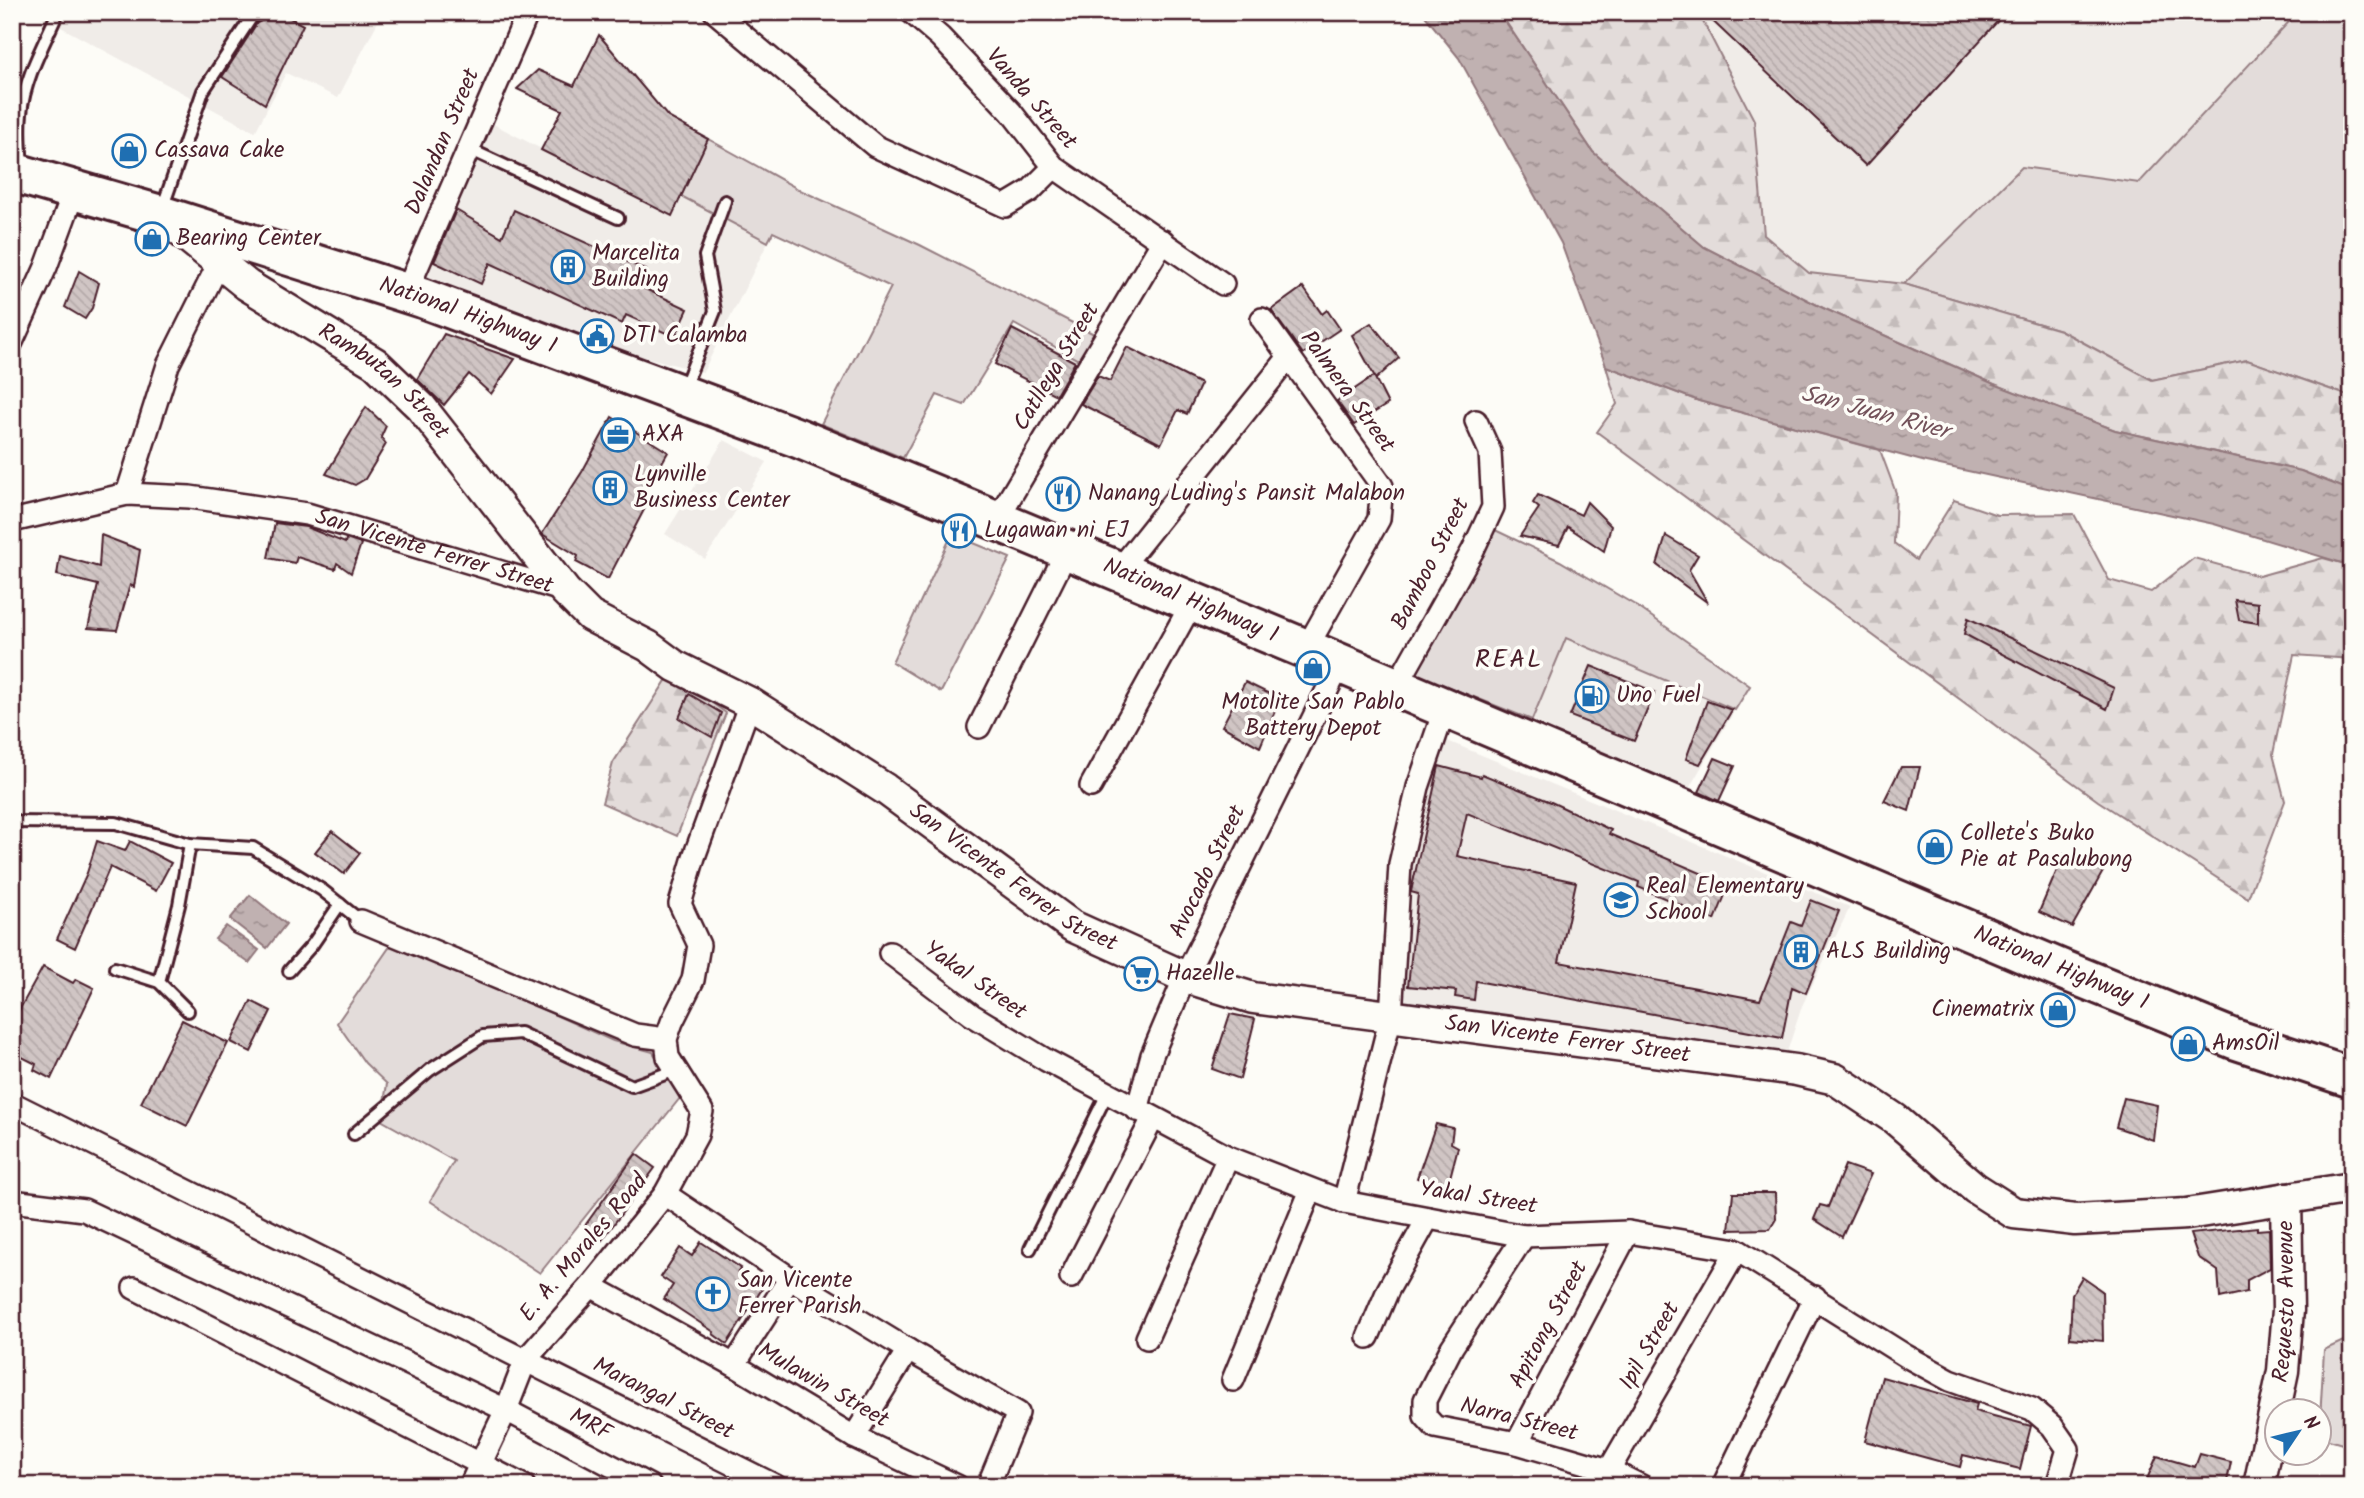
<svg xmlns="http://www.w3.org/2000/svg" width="2364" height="1498" viewBox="0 0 2364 1498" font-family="Kalam,sans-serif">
	<defs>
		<pattern id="forest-firs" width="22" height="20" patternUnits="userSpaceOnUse" patternTransform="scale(1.75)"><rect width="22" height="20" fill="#e3dcda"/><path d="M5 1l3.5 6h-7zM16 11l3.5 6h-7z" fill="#c4bcbb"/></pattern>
		<pattern id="water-ripples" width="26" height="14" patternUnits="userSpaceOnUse" patternTransform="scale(1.75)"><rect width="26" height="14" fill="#c0b1b1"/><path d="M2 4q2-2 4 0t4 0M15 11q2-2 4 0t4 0" fill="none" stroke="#9e8f90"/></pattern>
		<pattern id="building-back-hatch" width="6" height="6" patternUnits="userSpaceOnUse" patternTransform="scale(1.75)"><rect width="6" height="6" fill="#d0c5c4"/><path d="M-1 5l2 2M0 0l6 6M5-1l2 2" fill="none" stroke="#b4a9a9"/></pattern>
	</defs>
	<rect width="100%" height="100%" fill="#fdfcf7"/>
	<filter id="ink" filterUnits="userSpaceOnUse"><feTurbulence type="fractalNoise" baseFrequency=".0143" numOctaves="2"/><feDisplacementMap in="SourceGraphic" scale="14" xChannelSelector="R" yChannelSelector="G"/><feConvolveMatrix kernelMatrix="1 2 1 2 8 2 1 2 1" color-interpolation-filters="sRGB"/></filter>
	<g filter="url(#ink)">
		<g fill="#f0ece8">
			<polygon points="33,12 383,12 338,98 286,73 255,132"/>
			<polygon points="1698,12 2298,12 2139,183 2022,167 1904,284 1809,273 1764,235 1754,120"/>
			<polygon points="474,114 671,216 681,196 768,242 703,372 621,351 403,270"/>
			<polygon points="724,440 767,462 705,559 665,534"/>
			<polygon points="1566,638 1735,710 1688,790 1532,720"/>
			<polygon points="1445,740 1850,907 1802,1006 1785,1058 1400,1006 1414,850"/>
		</g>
		<g fill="#e3dcda" stroke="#967e82" stroke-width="2">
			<polygon points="2298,12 2352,12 2352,397 2247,360 2152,380 2060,330 1904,284 2022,167 2139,183"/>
			<polygon points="708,139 800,190 920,245 1098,336 1084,363 1014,324 964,405 937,395 903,458 821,424 891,287 773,232 768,242 681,196"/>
			<polygon points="1493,529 1560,561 1635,605 1750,686 1735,710 1566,638 1532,720 1413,673"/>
			<polygon points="952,534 1010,558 941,692 892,662"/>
			<polygon points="393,942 613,1041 653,1052 680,1098 540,1273 430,1201 454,1161 381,1120 387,1084 365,1063 337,1023"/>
			<polygon points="2352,1337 2352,1447 2319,1437 2324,1350"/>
		</g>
		<g fill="url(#forest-firs)" stroke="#967e82" stroke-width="2">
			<polygon points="1499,12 1698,12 1754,120 1764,235 1809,273 1904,284 2060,330 2152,380 2247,360 2352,397 2352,491 2301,471 2115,430 1994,384 1823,308 1704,247 1593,152"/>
			<polygon points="1606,366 1699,401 1880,450 1896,493 1894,543 1916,560 1954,500 1997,515 2074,514 2109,580 2151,592 2194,558 2259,576 2323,558 2352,566 2352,659 2294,655 2273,754 2285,801 2248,898 2098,801 1597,432 1617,404"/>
			<polygon points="671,673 726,713 677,836 602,803 613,763"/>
		</g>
		<g fill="url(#water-ripples)" stroke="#91777b" stroke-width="2">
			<polygon points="1422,12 1499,12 1593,152 1704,247 1823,308 1994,384 2115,430 2301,471 2352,491 2352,566 2214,524 1926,462 1699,401 1606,366 1561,243 1459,58"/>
			<polygon points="250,895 286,924 267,948 230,919"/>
			<polygon points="226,926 259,950 249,963 215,939"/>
		</g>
		<g fill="url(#building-back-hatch)" stroke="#4a1f2b" stroke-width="2">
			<polygon points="279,12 303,25 265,104 222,77 257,23"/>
			<polygon points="1703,12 2006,12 1866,166"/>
			<polygon points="599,35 668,117 708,139 672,216 541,150 562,110 517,89 538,70 574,86"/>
			<polygon points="456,210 502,237 514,210 646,270 639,286 688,309 675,337 626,315 622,324 490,263 481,284 434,262"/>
			<polygon points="79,271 99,283 92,308 85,319 65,307"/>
			<polygon points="1303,287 1322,314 1327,310 1340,329 1303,354 1271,310"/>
			<polygon points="1371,323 1399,358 1376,379 1352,335"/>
			<polygon points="1012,329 1075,362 1056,395 995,364"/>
			<polygon points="444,334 515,359 491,394 469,374 444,405 417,379"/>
			<polygon points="1127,347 1201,384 1187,414 1178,410 1161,444 1081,404 1098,376 1110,381"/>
			<polygon points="1374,376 1388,404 1354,425 1337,401"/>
			<polygon points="366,407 386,426 381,437 386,444 365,479 355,485 326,474"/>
			<polygon points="612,417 668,452 639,503 646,506 608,579 576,562 578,556 542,534 582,472"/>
			<polygon points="1538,495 1581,515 1587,502 1611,526 1604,551 1568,527 1559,545 1520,536 1539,508 1533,503"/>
			<polygon points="275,523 306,527 345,543 346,539 361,544 351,573 337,563 335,569 297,557 295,563 268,558"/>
			<polygon points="101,535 140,550 134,587 130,585 117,630 88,628 98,585 57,575 60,556 99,567"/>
			<polygon points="1666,536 1698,555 1689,570 1708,603 1657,565"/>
			<polygon points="2235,600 2258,603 2258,623 2239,620"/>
			<polygon points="1968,618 2114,688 2107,709 1964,634"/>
			<polygon points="1591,666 1655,692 1634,741 1570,716"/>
			<polygon points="1245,682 1280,699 1260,747 1222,726"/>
			<polygon points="689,694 721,713 712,737 679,718"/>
			<polygon points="1707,701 1732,710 1700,764 1686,759"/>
			<polygon points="1715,758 1735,766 1719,801 1699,792"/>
			<polygon points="1439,766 1481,777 1482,774 1551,802 1611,830 1609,834 1729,885 1715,920 1638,887 1639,882 1467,813 1457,856 1576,882 1559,962 1760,1000 1791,922 1801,926 1811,900 1839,911 1806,993 1792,987 1782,1038 1476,981 1474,1000 1455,997 1456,991 1408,986 1418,894 1411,892 1412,887"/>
			<polygon points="1901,767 1920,767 1909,811 1884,801"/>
			<polygon points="332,831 360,853 344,874 315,852"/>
			<polygon points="97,841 125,851 130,841 171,863 156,891 110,867 75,948 57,939 87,873"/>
			<polygon points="2064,854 2082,855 2105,868 2072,927 2039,912"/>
			<polygon points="43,967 73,983 76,979 94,988 51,1079 34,1070 36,1064 12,1052 12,1023"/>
			<polygon points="251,1001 271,1011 251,1052 231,1042"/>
			<polygon points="1230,1014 1255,1019 1240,1079 1212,1069"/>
			<polygon points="182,1020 228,1043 187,1126 141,1103"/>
			<polygon points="2124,1098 2157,1105 2153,1140 2116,1127"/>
			<polygon points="1436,1124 1453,1128 1451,1143 1458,1147 1447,1189 1417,1178"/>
			<polygon points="636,1154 655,1168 602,1240 584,1227"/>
			<polygon points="1845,1165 1871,1174 1842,1237 1814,1219 1820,1205 1828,1207"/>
			<polygon points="1733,1193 1775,1193 1776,1219 1770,1229 1729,1230"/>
			<polygon points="2257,1227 2257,1230 2269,1229 2270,1268 2247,1280 2247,1292 2220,1298 2218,1271 2198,1257 2190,1234"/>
			<polygon points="701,1242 741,1268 738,1272 762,1289 727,1344 713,1334 714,1332 664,1299 673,1285 661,1277 680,1248 692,1256"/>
			<polygon points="2082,1277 2102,1291 2103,1341 2070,1338 2072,1294"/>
			<polygon points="1882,1377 1977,1404 1975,1411 2031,1426 2020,1469 1963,1455 1960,1467 1865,1441"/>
			<polygon points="2200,1454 2231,1462 2226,1486 2144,1486 2157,1456 2195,1467"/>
		</g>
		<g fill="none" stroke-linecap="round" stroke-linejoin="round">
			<defs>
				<g id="lane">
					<polyline points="469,149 618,218"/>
					<path d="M22,169C21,151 19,132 21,114C24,79 44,44 58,12"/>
					<polyline points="162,209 203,91 255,12"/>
					<polyline points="684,388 715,311 705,256 725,201"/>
					<polyline points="12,822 116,823 190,844 253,848 322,890 361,921"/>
					<polyline points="115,968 159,982 188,1011"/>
					<polyline points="289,971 312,945 340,904"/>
					<polyline points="159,982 179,905 190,844"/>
					<polyline points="354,1134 430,1070 483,1036 520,1033 632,1086 676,1070"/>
					<polyline points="1030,1249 1107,1094"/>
				</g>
				<g id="street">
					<polyline points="715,12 875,146 1005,206 1030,191 1054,167"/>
					<polyline points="911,12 940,37 1011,112 1054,167 1223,284"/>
					<polyline points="406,293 528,12"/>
					<polyline points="1262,319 1382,486 1379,519 1306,649"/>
					<polyline points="12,342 46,267 74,191"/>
					<polyline points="127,494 168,365 219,263"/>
					<path id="s1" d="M12,521L127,494L190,497L307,514L565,591"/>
					<polyline points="996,521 1163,241"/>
					<polyline points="1119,570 1289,357"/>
					<polyline points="1396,687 1473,550 1493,507 1490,452 1476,421"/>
					<polyline points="979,727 1068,549"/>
					<polyline points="1091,786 1192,603"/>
					<polyline points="361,921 635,1035 666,1039"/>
					<polyline points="890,953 972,1015 1046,1060 1228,1157 1344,1202 1524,1236 1628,1232 1737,1250 1906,1356 1950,1380 2032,1409 2052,1426 2068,1449 2057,1486"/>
					<polyline points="12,1103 776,1486"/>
					<polyline points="1137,1110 1152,1055 1185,977 1340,664"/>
					<polyline points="665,1194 790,1278 908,1350 1018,1413 988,1486"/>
					<polyline points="12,1201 84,1210 506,1410 650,1486"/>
					<polyline points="1344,1202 1391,1016 1400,864 1418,787 1445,708"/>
					<polyline points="1524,1236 1452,1347 1425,1400 1425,1416 1435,1427 1517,1443 1609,1470 1641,1486"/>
					<polyline points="1071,1277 1153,1118"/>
					<polyline points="591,1286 734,1365 854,1437 957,1486"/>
					<polyline points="134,1288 524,1486"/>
					<polyline points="1368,1337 1388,1290 1428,1218"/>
					<polyline points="1147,1338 1228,1157"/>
					<polyline points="734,1365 790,1278"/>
					<polyline points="1233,1380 1311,1190"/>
					<polyline points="854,1437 908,1350"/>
					<polyline points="1517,1443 1628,1232"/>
					<polyline points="1609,1470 1737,1250"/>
					<polyline points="470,1486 506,1410 526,1359 591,1286 665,1194 697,1135 702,1111 668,1057 666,1039 672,1022 693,980 699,945 680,904 694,857 750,703"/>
					<polyline points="1723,1486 1815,1297"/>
				</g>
				<g id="secondary">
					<path id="s2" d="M168,221L247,285L375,363L421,407L565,591L590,616L648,646L675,666L750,703L885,789L1072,926L1185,977L1253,998L1796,1070L1835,1079L1895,1119L1975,1188L2014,1213L2075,1220L2187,1214L2352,1188"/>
					<path id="s3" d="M2259,1486L2283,1371L2288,1310L2286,1198"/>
				</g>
				<g id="highway">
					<path id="s4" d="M12,172L160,215L422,298L798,438L1306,649L2058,968L2234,1039L2352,1078"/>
				</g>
			</defs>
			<use href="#lane" stroke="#4a1f2b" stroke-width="16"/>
			<use href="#street" stroke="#4a1f2b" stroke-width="26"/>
			<use href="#secondary" stroke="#4a1f2b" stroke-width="35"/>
			<use href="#highway" stroke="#4a1f2b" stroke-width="44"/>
			<use href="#lane" stroke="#fdfcf7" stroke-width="10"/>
			<use href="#street" stroke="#fdfcf7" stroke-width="21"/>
			<use href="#secondary" stroke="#fdfcf7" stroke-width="30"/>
			<use href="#highway" stroke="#fdfcf7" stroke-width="38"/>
		</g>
	</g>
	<defs>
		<symbol id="shop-ring" viewBox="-11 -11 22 22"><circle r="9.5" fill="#fdfcf7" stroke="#1f6fb2" stroke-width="1.5"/><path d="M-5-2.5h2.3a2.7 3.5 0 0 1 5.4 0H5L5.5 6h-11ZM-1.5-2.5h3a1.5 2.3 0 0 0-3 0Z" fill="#1f6fb2"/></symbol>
		<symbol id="building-ring" viewBox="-11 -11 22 22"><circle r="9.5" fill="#fdfcf7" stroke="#1f6fb2" stroke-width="1.5"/><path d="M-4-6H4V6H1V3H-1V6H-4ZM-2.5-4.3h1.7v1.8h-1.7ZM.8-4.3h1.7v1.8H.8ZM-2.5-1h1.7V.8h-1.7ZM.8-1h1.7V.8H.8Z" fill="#1f6fb2"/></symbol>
		<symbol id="civic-ring" viewBox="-11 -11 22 22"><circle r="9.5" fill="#fdfcf7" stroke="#1f6fb2" stroke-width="1.5"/><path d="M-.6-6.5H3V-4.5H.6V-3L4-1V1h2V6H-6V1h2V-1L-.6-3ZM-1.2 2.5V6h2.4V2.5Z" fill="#1f6fb2"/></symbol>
		<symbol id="office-ring" viewBox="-11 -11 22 22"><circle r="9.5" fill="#fdfcf7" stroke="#1f6fb2" stroke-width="1.5"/><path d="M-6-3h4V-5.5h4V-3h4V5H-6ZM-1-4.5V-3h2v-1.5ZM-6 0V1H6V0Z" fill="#1f6fb2"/></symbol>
		<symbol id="restaurant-ring" viewBox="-11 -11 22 22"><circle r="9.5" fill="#fdfcf7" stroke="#1f6fb2" stroke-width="1.5"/><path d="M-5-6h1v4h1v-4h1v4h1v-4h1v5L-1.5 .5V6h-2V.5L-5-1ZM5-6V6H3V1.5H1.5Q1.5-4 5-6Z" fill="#1f6fb2"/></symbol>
		<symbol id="fuel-ring" viewBox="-11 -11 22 22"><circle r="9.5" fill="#fdfcf7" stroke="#1f6fb2" stroke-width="1.5"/><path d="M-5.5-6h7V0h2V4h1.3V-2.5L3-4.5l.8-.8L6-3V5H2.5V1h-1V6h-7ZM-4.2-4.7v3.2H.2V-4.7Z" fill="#1f6fb2"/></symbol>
		<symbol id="school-ring" viewBox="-11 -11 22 22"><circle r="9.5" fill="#fdfcf7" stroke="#1f6fb2" stroke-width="1.5"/><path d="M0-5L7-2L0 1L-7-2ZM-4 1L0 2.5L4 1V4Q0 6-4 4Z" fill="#1f6fb2"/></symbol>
		<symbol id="supermarket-ring" viewBox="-11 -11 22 22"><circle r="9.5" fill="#fdfcf7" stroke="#1f6fb2" stroke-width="1.5"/><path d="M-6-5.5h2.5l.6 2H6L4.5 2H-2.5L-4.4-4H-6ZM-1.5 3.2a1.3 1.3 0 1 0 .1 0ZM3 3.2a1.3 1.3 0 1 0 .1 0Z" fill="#1f6fb2"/></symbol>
		<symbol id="church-ring" viewBox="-11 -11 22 22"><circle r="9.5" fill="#fdfcf7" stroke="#1f6fb2" stroke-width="1.5"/><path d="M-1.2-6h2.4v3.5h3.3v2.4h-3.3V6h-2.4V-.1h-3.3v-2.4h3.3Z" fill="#1f6fb2"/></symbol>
	</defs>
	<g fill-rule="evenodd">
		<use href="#shop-ring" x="110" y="132" width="38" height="38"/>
		<use href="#shop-ring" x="133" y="220" width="38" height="38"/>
		<use href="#building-ring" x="549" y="248" width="38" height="38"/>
		<use href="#civic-ring" x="578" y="317" width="38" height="38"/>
		<use href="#office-ring" x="599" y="416" width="38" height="38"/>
		<use href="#building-ring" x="591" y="469" width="38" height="38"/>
		<use href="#restaurant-ring" x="1044" y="475" width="38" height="38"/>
		<use href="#restaurant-ring" x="940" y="512" width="38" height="38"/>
		<use href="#shop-ring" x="1294" y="649" width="38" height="38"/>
		<use href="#fuel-ring" x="1573" y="677" width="38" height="38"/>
		<use href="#shop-ring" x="1916" y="828" width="38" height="38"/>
		<use href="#school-ring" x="1602" y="881" width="38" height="38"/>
		<use href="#building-ring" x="1782" y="933" width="38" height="38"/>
		<use href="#supermarket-ring" x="1122" y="955" width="38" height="38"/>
		<use href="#shop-ring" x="2039" y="991" width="38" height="38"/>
		<use href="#shop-ring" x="2169" y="1025" width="38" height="38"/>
		<use href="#church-ring" x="694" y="1275" width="38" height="38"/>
	</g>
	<g text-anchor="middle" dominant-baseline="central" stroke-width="7" stroke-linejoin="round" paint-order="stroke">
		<g font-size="23" fill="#4a1f2b" stroke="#fdfcf7">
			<text transform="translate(1031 99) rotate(49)">Vanda Street</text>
			<text transform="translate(443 142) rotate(-67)">Dalandan Street</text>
			<text stroke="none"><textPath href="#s4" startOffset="478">National Highway 1</textPath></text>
			<text transform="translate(1057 367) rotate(-59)">Catlleya Street</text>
			<text stroke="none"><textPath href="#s2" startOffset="270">Rambutan Street</textPath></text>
			<text transform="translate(1347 392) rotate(54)">Palmera Street</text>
			<text stroke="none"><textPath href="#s1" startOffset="432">San Vicente Ferrer Street</textPath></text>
			<text transform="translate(1431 564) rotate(-63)">Bamboo Street</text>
			<text stroke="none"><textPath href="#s4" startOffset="1255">National Highway 1</textPath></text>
			<text transform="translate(1208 872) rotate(-64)">Avocado Street</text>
			<text stroke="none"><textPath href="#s2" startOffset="1083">San Vicente Ferrer Street</textPath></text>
			<text stroke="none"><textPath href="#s4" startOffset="2200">National Highway 1</textPath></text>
			<text transform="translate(975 981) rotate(35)">Yakal Street</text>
			<text stroke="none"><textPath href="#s2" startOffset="1671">San Vicente Ferrer Street</textPath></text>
			<text transform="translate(1478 1198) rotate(9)">Yakal Street</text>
			<text transform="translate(584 1248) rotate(-50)">E. A. Morales Road</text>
			<text stroke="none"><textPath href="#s3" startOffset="187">Requesto Avenue</textPath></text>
			<text transform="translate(1549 1325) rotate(-62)">Apitong Street</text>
			<text transform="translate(1650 1346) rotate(-60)">Ipil Street</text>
			<text transform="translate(823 1386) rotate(30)">Mulawin Street</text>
			<text transform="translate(663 1399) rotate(27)">Marangal Street</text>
			<text transform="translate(1519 1420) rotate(14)">Narra Street</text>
			<text transform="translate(590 1425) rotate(28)">MRF</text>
		</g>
		<g font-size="23" fill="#4a1f2b" stroke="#fdfcf7" text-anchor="start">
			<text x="154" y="151">Cassava Cake</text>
			<text x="176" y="239">Bearing Center</text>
			<text x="592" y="254">Marcelita<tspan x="592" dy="26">Building</tspan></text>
			<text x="622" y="336">DTI Calamba</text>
			<text x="642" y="435">AXA</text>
			<text x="634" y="475">Lynville<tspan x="634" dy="26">Business Center</tspan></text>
			<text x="1088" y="494">Nanang Luding's Pansit Malabon</text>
			<text x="984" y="531">Lugawan ni EJ</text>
			<text x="1616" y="696">Uno Fuel</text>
			<text x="1313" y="703" text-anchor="middle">Motolite San Pablo<tspan x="1313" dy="26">Battery Depot</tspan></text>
			<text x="1960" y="834">Collete's Buko<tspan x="1960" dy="26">Pie at Pasalubong</tspan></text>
			<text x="1646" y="887">Real Elementary<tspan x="1646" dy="26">School</tspan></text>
			<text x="1826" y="952">ALS Building</text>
			<text x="1166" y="974">Hazelle</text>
			<text x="2034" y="1010" text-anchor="end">Cinematrix</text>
			<text x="2212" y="1044">AmsOil</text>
			<text x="738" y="1281">San Vicente<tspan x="738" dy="26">Ferrer Parish</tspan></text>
		</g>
		<g font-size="24" font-style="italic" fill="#73525a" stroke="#fdfcf7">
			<text transform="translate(1875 413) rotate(15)">San Juan River</text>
		</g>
		<g font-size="26" letter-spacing="2" fill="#4a1f2b" stroke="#fdfcf7">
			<text x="1509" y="660">REAL</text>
		</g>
	</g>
	<rect width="2364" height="1498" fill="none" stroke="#fdfcf7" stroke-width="42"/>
	<rect x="21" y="21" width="2322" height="1456" fill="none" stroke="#4a1f2b" stroke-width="2.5" filter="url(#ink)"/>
	<g transform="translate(2298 1432) rotate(55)"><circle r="33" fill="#fdfcf7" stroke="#b5a4a5" stroke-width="2"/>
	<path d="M0-5L12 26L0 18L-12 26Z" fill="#1f6fb2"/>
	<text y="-10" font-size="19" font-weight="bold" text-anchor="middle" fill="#4a1f2b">N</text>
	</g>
</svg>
